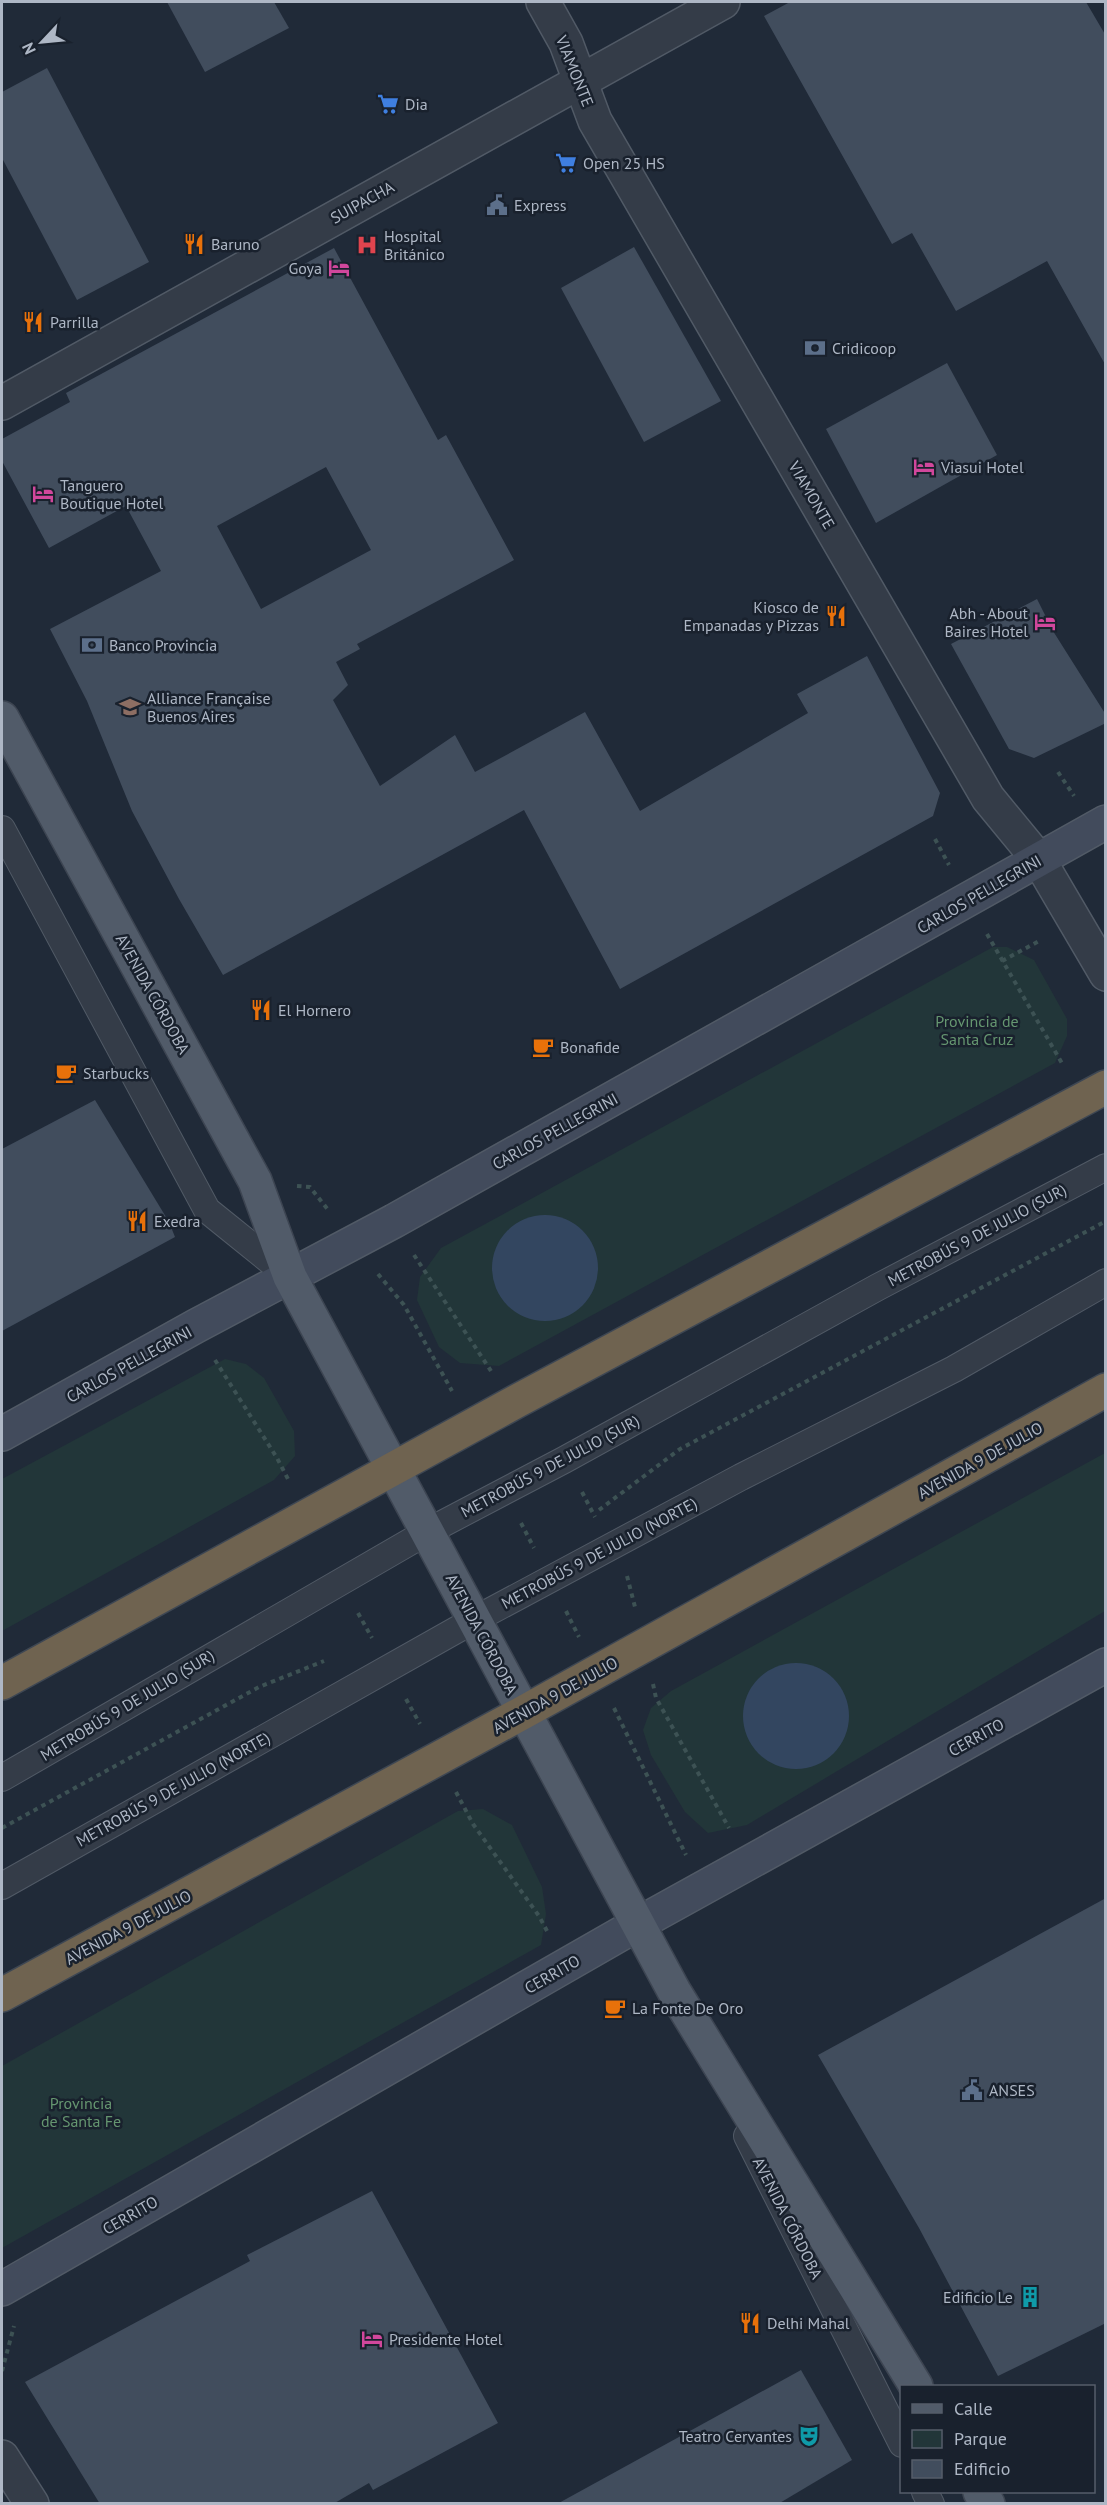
<svg xmlns="http://www.w3.org/2000/svg" width="1107" height="2505" viewBox="0 0 1107 2505" font-family="'PT Sans',sans-serif">
	<rect width="100%" height="100%" fill="#202a38"/>
	<g fill="#223639">
		<polygon points="993,947 1007,947 1034,960 1067,1019 1067,1036 1055,1063 499,1366 460,1363 439,1347 417,1300 420,1277 441,1248"/>
		<polygon points="225,1359 246,1364 264,1378 294,1431 295,1456 274,1480 2,1631 2,1479"/>
		<polygon points="1105,1453 1105,1611 747,1825 708,1833 685,1812 651,1755 643,1730 651,1708 671,1691"/>
		<polygon points="483,1809 512,1825 542,1887 546,1914 541,1945 2,2248 2,2066 458,1811"/>
	</g>
	<g fill="#334660">
		<circle cx="545" cy="1268" r="53"/>
		<circle cx="796" cy="1716" r="53"/>
	</g>
	<g fill="#414d5d" fill-rule="evenodd">
		<polygon points="167,2 274,2 289,28 205,72"/>
		<polygon points="790,2 1086,2 1106,36 1106,366 1047,261 956,311 912,233 892,244 764,16"/>
		<polygon points="47,68 149,262 77,300 2,158 2,92"/>
		<polygon points="634,247 721,401 644,442 561,288"/>
		<path d="M334,248L438,440L446,435L514,560L357,644L360,649L336,662L348,685L333,700L380,786L455,735L475,772L585,712L640,811L808,713L797,694L867,656L940,793L933,816L620,989L524,810L223,975L179,899L132,811L87,701L50,629L161,571L126,506L49,548L2,461V439L70,402L66,393ZM326,467L371,550L261,609L217,526Z"/>
		<polygon points="947,363 997,455 876,523 826,429"/>
		<polygon points="1037,599 1053,631 1106,715 1106,723 1034,758 1009,749 951,644"/>
		<polygon points="95,1100 169,1222 175,1237 2,1331 2,1149"/>
		<polygon points="1106,1898 1106,2323 998,2376 919,2228 818,2055"/>
		<polygon points="372,2191 498,2423 373,2490 369,2483 333,2504 100,2504 25,2382 250,2261 247,2255"/>
		<polygon points="801,2370 852,2460 778,2504 557,2504"/>
	</g>
	<g fill="none" stroke-linecap="round" stroke-linejoin="round">
		<defs>
			<g id="lane">
				<polyline points="2,829 207,1210 290,1277"/>
				<polyline points="2,1778 427,1532 564,1460 878,1287 1106,1167"/>
				<polyline points="2,1886 474,1620 741,1477 954,1369 1106,1282"/>
				<polyline points="747,2136 902,2444"/>
				<polyline points="925,2492 931,2504"/>
			</g>
			<g id="street">
				<polyline points="543,2 566,43 595,121 988,798 1039,860 1106,974"/>
				<polyline points="2,403 723,2"/>
				<polyline points="2,2457 32,2504"/>
			</g>
			<g id="secondary">
				<polyline points="2,1434 196,1326 394,1221 1106,822"/>
				<polyline points="2,2289 638,1924 1106,1665"/>
			</g>
			<g id="primary">
				<polyline points="2,718 255,1181 290,1277 674,1991 916,2386"/>
				<polyline points="980,2492 988,2504"/>
			</g>
			<g id="highway">
				<polyline points="2,1683 517,1401 1106,1087"/>
				<polyline points="2,1995 524,1712 1106,1390"/>
			</g>
		</defs>
		<use href="#lane" stroke="#515a66" stroke-width="28"/>
		<use href="#street" stroke="#515a66" stroke-width="36"/>
		<use href="#secondary" stroke="#515a66" stroke-width="36"/>
		<use href="#primary" stroke="#3d4552" stroke-width="36"/>
		<use href="#highway" stroke="#3e4753" stroke-width="36"/>
		<g stroke="#3d5254" stroke-width="4" stroke-dasharray="4.5 4.5" stroke-linecap="butt">
			<polyline points="1058,772 1074,796"/>
			<polyline points="935,839 949,865"/>
			<polyline points="987,934 1063,1065"/>
			<polyline points="1002,961 1041,940"/>
			<polyline points="297,1186 310,1187 329,1211"/>
			<polyline points="414,1255 491,1371"/>
			<polyline points="378,1274 404,1305 452,1391"/>
			<polyline points="215,1360 277,1458 289,1481"/>
			<polyline points="582,1492 595,1517"/>
			<polyline points="599,1510 680,1449 1106,1221"/>
			<polyline points="521,1523 534,1548"/>
			<polyline points="627,1576 635,1607"/>
			<polyline points="566,1611 579,1637"/>
			<polyline points="358,1613 372,1638"/>
			<polyline points="653,1684 656,1698 729,1828"/>
			<polyline points="406,1699 420,1724"/>
			<polyline points="614,1708 686,1855"/>
			<polyline points="456,1792 473,1824 539,1916 547,1931"/>
			<polyline points="2,1828 259,1687 324,1661"/>
			<polyline points="2,2371 14,2326"/>
		</g>
		<use href="#lane" stroke="#343c48" stroke-width="26"/>
		<use href="#street" stroke="#343c48" stroke-width="33"/>
		<use href="#secondary" stroke="#424b5c" stroke-width="33"/>
		<use href="#primary" stroke="#515b69" stroke-width="33"/>
		<use href="#highway" stroke="#6f6350" stroke-width="33"/>
	</g>
	<defs>
		<symbol id="supermarket-bare" viewBox="-9 -9 18 18"><path d="M-6-5.5h2.5l.6 2H6L4.5 2H-2.5L-4.4-4H-6ZM-1.5 3.2a1.3 1.3 0 1 0 .1 0ZM3 3.2a1.3 1.3 0 1 0 .1 0Z" fill="#3f7fe0" stroke="#19212d" stroke-width="2.5" paint-order="stroke"/></symbol>
		<symbol id="civic-bare" viewBox="-9 -9 18 18"><path d="M-.6-6.5H3V-4.5H.6V-3L4-1V1h2V6H-6V1h2V-1L-.6-3ZM-1.2 2.5V6h2.4V2.5Z" fill="#5c6f8a" stroke="#19212d" stroke-width="2.5" paint-order="stroke"/></symbol>
		<symbol id="restaurant-bare" viewBox="-9 -9 18 18"><path d="M-5-6h1v4h1v-4h1v4h1v-4h1v5L-1.5 .5V6h-2V.5L-5-1ZM5-6V6H3V1.5H1.5Q1.5-4 5-6Z" fill="#e8710a" stroke="#19212d" stroke-width="2.5" paint-order="stroke"/></symbol>
		<symbol id="hospital-bare" viewBox="-9 -9 18 18"><path d="M-5-5h3v3.5h4V-5h3V5h-3V1.5h-4V5h-3Z" fill="#e0444e" stroke="#19212d" stroke-width="2.5" paint-order="stroke"/></symbol>
		<symbol id="hotel-bare" viewBox="-9 -9 18 18"><path d="M-6-4.5h1.5V1H6V5H4.5V3h-9V5H-6ZM-4 0a1.8 1.8 0 1 1 3.6 0ZM.5 0V-2.5h3Q6-2.5 6 0Z" fill="#d1479c" stroke="#19212d" stroke-width="2.5" paint-order="stroke"/></symbol>
		<symbol id="bank-bare" viewBox="-9 -9 18 18"><path d="M-6-4H6V4H-6ZM0-2.3a2.3 2.3 0 1 0 0 4.6a2.3 2.3 0 1 0 0-4.6Z" fill="#5c6f8a" stroke="#19212d" stroke-width="2.5" paint-order="stroke"/></symbol>
		<symbol id="university-bare" viewBox="-9 -9 18 18"><path d="M0-5L7-2L0 1L-7-2ZM-4 1L0 2.5L4 1V4Q0 6-4 4Z" fill="#8d6e63" stroke="#19212d" stroke-width="2.5" paint-order="stroke"/></symbol>
		<symbol id="cafe-bare" viewBox="-9 -9 18 18"><path d="M-5.5-4.5H6V0H3Q3 3.5 0 3.5H-2.5Q-5.5 3.5-5.5 0ZM3-3.2v2h1.7v-2ZM-6 4.5H4V6H-6Z" fill="#e8710a" stroke="#19212d" stroke-width="2.5" paint-order="stroke"/></symbol>
		<symbol id="building-bare" viewBox="-9 -9 18 18"><path d="M-4-6H4V6H1V3H-1V6H-4ZM-2.5-4.3h1.7v1.8h-1.7ZM.8-4.3h1.7v1.8H.8ZM-2.5-1h1.7V.8h-1.7ZM.8-1h1.7V.8H.8Z" fill="#0f9aa8" stroke="#19212d" stroke-width="2.5" paint-order="stroke"/></symbol>
		<symbol id="theatre-bare" viewBox="-9 -9 18 18"><path d="M-5-5.5Q0-4 5-5.5V0Q5 5 0 6Q-5 5-5 0ZM-3.3-2.5H-1v1.5H-3.3ZM1-2.5H3.3v1.5H1ZM-2.8 1Q0 5.5 2.8 1Z" fill="#0f9aa8" stroke="#19212d" stroke-width="2.5" paint-order="stroke"/></symbol>
	</defs>
	<g fill-rule="evenodd">
		<use href="#supermarket-bare" x="373" y="89" width="30" height="30"/>
		<use href="#supermarket-bare" x="551" y="148" width="30" height="30"/>
		<use href="#civic-bare" x="482" y="190" width="30" height="30"/>
		<use href="#restaurant-bare" x="179" y="229" width="30" height="30"/>
		<use href="#hospital-bare" x="352" y="230" width="30" height="30"/>
		<use href="#hotel-bare" x="324" y="253" width="30" height="30"/>
		<use href="#restaurant-bare" x="18" y="307" width="30" height="30"/>
		<use href="#bank-bare" x="800" y="333" width="30" height="30"/>
		<use href="#hotel-bare" x="909" y="452" width="30" height="30"/>
		<use href="#hotel-bare" x="28" y="479" width="30" height="30"/>
		<use href="#restaurant-bare" x="821" y="601" width="30" height="30"/>
		<use href="#hotel-bare" x="1030" y="607" width="30" height="30"/>
		<use href="#bank-bare" x="77" y="630" width="30" height="30"/>
		<use href="#university-bare" x="115" y="692" width="30" height="30"/>
		<use href="#restaurant-bare" x="246" y="995" width="30" height="30"/>
		<use href="#cafe-bare" x="528" y="1032" width="30" height="30"/>
		<use href="#cafe-bare" x="51" y="1058" width="30" height="30"/>
		<use href="#restaurant-bare" x="122" y="1206" width="30" height="30"/>
		<use href="#cafe-bare" x="600" y="1993" width="30" height="30"/>
		<use href="#civic-bare" x="957" y="2075" width="30" height="30"/>
		<use href="#building-bare" x="1015" y="2282" width="30" height="30"/>
		<use href="#restaurant-bare" x="735" y="2308" width="30" height="30"/>
		<use href="#hotel-bare" x="357" y="2324" width="30" height="30"/>
		<use href="#theatre-bare" x="794" y="2421" width="30" height="30"/>
	</g>
	<g text-anchor="middle" dominant-baseline="central" stroke-width="5" stroke-linejoin="round" paint-order="stroke">
		<g font-size="16" fill="#aeb7c5" stroke="#19212d">
			<text transform="translate(575 71) rotate(68)">VIAMONTE</text>
			<text transform="translate(362 202) rotate(-29)">SUIPACHA</text>
			<text transform="translate(812 495) rotate(60)">VIAMONTE</text>
			<text transform="translate(979 894) rotate(-30)">CARLOS PELLEGRINI</text>
			<text transform="translate(153 994) rotate(61)">AVENIDA CÓRDOBA</text>
			<text transform="translate(555 1131) rotate(-29)">CARLOS PELLEGRINI</text>
			<text transform="translate(977 1235) rotate(-28)">METROBÚS 9 DE JULIO (SUR)</text>
			<text transform="translate(129 1364) rotate(-29)">CARLOS PELLEGRINI</text>
			<text transform="translate(980 1460) rotate(-29)">AVENIDA 9 DE JULIO</text>
			<text transform="translate(550 1466) rotate(-28)">METROBÚS 9 DE JULIO (SUR)</text>
			<text transform="translate(599 1553) rotate(-28)">METROBÚS 9 DE JULIO (NORTE)</text>
			<text transform="translate(482 1634) rotate(62)">AVENIDA CÓRDOBA</text>
			<text transform="translate(555 1695) rotate(-29)">AVENIDA 9 DE JULIO</text>
			<text transform="translate(127 1705) rotate(-31)">METROBÚS 9 DE JULIO (SUR)</text>
			<text transform="translate(976 1737) rotate(-29)">CERRITO</text>
			<text transform="translate(173 1789) rotate(-29)">METROBÚS 9 DE JULIO (NORTE)</text>
			<text transform="translate(128 1927) rotate(-28)">AVENIDA 9 DE JULIO</text>
			<text transform="translate(552 1974) rotate(-30)">CERRITO</text>
			<text transform="translate(130 2215) rotate(-30)">CERRITO</text>
			<text transform="translate(788 2218) rotate(63)">AVENIDA CÓRDOBA</text>
		</g>
		<g font-size="16" fill="#aeb7c5" stroke="#19212d" text-anchor="start">
			<text x="405" y="104">Dia</text>
			<text x="583" y="163">Open 25 HS</text>
			<text x="514" y="205">Express</text>
			<text x="384" y="236">Hospital<tspan x="384" dy="18">Británico</tspan></text>
			<text x="211" y="244">Baruno</text>
			<text x="322" y="268" text-anchor="end">Goya</text>
			<text x="50" y="322">Parrilla</text>
			<text x="832" y="348">Cridicoop</text>
			<text x="941" y="467">Viasui Hotel</text>
			<text x="60" y="485">Tanguero<tspan x="60" dy="18">Boutique Hotel</tspan></text>
			<text x="819" y="607" text-anchor="end">Kiosco de<tspan x="819" dy="18">Empanadas y Pizzas</tspan></text>
			<text x="1028" y="613" text-anchor="end">Abh - About<tspan x="1028" dy="18">Baires Hotel</tspan></text>
			<text x="109" y="645">Banco Provincia</text>
			<text x="147" y="698">Alliance Française<tspan x="147" dy="18">Buenos Aires</tspan></text>
			<text x="278" y="1010">El Hornero</text>
			<text x="560" y="1047">Bonafide</text>
			<text x="83" y="1073">Starbucks</text>
			<text x="154" y="1221">Exedra</text>
			<text x="632" y="2008">La Fonte De Oro</text>
			<text x="989" y="2090">ANSES</text>
			<text x="1013" y="2297" text-anchor="end">Edificio Le</text>
			<text x="767" y="2323">Delhi Mahal</text>
			<text x="389" y="2339">Presidente Hotel</text>
			<text x="792" y="2436" text-anchor="end">Teatro Cervantes</text>
		</g>
		<g font-size="16" fill="#659670" stroke="#19212d">
			<text x="977" y="1021">Provincia de<tspan x="977" dy="18">Santa Cruz</tspan></text>
			<text x="81" y="2103">Provincia<tspan x="81" dy="18">de Santa Fe</tspan></text>
		</g>
	</g>
	<rect width="1107" height="2505" fill="none" stroke="#aeb7c5" stroke-width="6"/>
	<rect x="900" y="2385" width="195" height="108" fill="#19212d" stroke="#555d6a" stroke-width="1.5"/>
	<rect x="912" y="2404" width="30" height="9" fill="#515b69" stroke="#555d6a" stroke-width="1.5"/>
	<text x="954" y="2415" font-size="18" fill="#aeb7c5">Calle</text>
	<rect x="912" y="2430" width="30" height="18" fill="#223639" stroke="#555d6a" stroke-width="1.5"/>
	<text x="954" y="2445" font-size="18" fill="#aeb7c5">Parque</text>
	<rect x="912" y="2460" width="30" height="18" fill="#414d5d" stroke="#555d6a" stroke-width="1.5"/>
	<text x="954" y="2475" font-size="18" fill="#aeb7c5">Edificio</text>
	<g transform="translate(42 42) rotate(244)" stroke="#19212d" stroke-width="4.5" paint-order="stroke">
	<path d="M0-4.5L10 22L0 15L-10 22Z" fill="#aeb7c5"/>
	<text y="-9" font-size="16" font-weight="bold" text-anchor="middle" fill="#aeb7c5">N</text>
	</g>
</svg>
